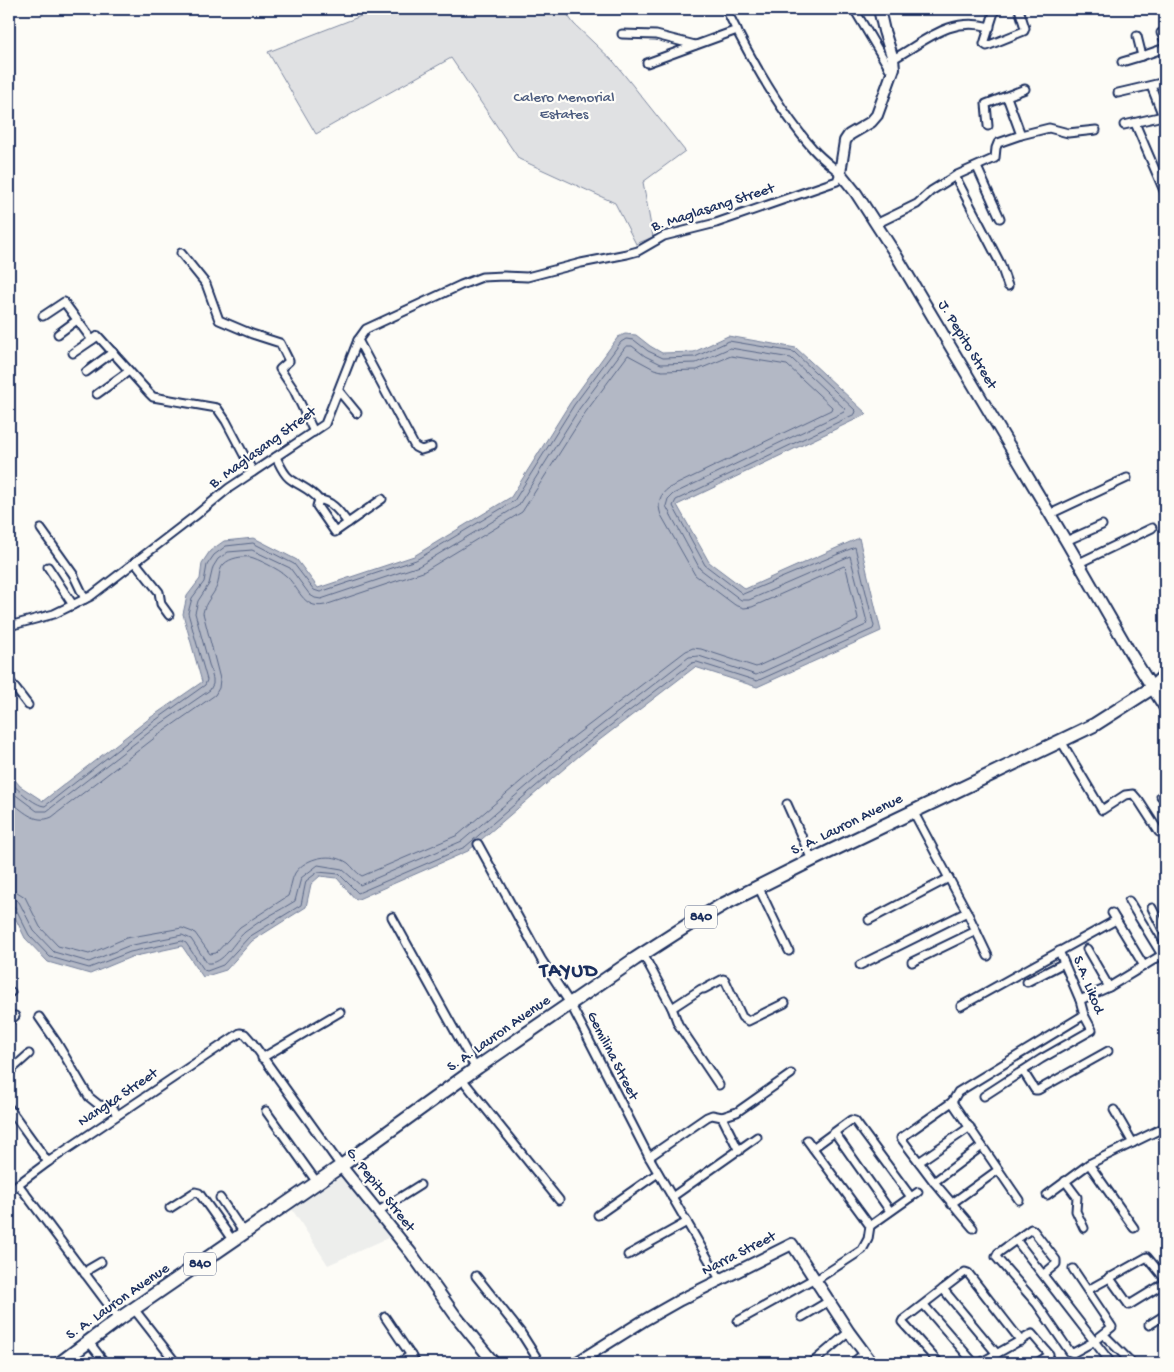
<svg xmlns="http://www.w3.org/2000/svg" width="1174" height="1372" viewBox="0 0 1174 1372" font-family="'Gochi Hand',sans-serif">
	<rect width="100%" height="100%" fill="#fdfcf7"/>
	<filter id="ink" filterUnits="userSpaceOnUse"><feTurbulence type="fractalNoise" baseFrequency=".02" numOctaves="2"/><feDisplacementMap in="SourceGraphic" scale="10" xChannelSelector="R" yChannelSelector="G"/><feConvolveMatrix kernelMatrix="1 2 1 2 8 2 1 2 1" color-interpolation-filters="sRGB"/></filter>
	<g filter="url(#ink)">
		<polygon fill="#edeeec" points="339,1171 390,1237 328,1265 290,1206"/>
		<polygon fill="#e0e1e3" stroke="#7e88a0" points="379,9 563,9 574,24 614,62 685,151 643,182 653,237 636,244 615,203 519,159 451,58 316,134 268,52"/>
		<polygon fill="#b3b8c5" stroke="#76819c" points="625,334 636,335 650,346 662,353 694,352 728,336 796,348 867,414 677,505 709,562 745,589 859,538 881,631 757,687 695,667 580,755 468,851 356,900 337,878 320,876 311,884 306,907 252,941 226,970 203,977 182,946 131,957 90,974 48,962 25,938 9,905 9,773 20,786 43,801 150,718 202,682 183,614 187,596 200,579 202,563 210,551 224,541 254,538 297,560 318,588 414,556 511,497 570,403 618,337"/>
		<g fill="none" stroke-linecap="round" stroke-linejoin="round">
			<g stroke="#586687" stroke-width="1">
				<path d="M9,781C16,788 35,806 45,806L153,722L205,685L207,680L188,613L192,598L204,582L207,565L214,555L226,546L253,543L294,564L314,590L320,592L416,560L514,501L574,405L621,342L626,339L634,340L648,351L663,358L695,357L729,341L794,352L856,411L855,414L676,500L673,506L705,565L743,594L855,547L874,626L873,629L757,681L697,662L692,663L577,751L465,847L358,893L339,874L318,872L306,881L301,905L249,937L223,965L207,971L204,970L186,943L182,941L130,952L89,968L50,957L29,935L15,907L9,905"/>
				<path d="M9,790L37,811H47L156,727L210,690L213,684V679L195,613L198,601L209,584L213,567L218,559L228,552L252,550L290,568L310,595L315,598L321,599L419,566L518,506L579,409L626,346H632L645,356L661,364L696,363L730,348L791,358L845,409L844,412L673,494L668,499L666,506L700,569L741,600H749L850,556L867,622L866,625L756,675L699,656L689,657L573,747L462,841L360,885L342,869L318,865L301,878L295,901C279,911 260,920 245,932C233,942 224,965 207,963L191,939L182,935L128,946L89,962L54,952L34,931L19,902L14,899L9,898"/>
				<path d="M9,800C22,810 35,825 52,817L161,733L215,695L219,688L220,679L203,613C205,602 213,596 217,586C220,578 218,570 224,564C230,558 242,556 250,557C256,558 280,570 285,575C299,586 302,610 325,605L423,572L522,512L585,413L628,355L654,369L662,371L697,370L731,356L787,365L832,407L831,410L669,488C659,495 657,504 661,515L695,575L735,605L744,608L752,607L844,566L846,568L858,618L857,621L756,667L701,649L693,648L686,651L568,741L458,835L362,876C356,873 353,867 348,863C332,852 306,857 295,873C291,880 291,889 288,896L240,927L216,953L210,954L195,933L182,928L126,938L89,954L58,946L40,927L25,897L17,892L9,891"/>
			</g>
			<defs>
				<g id="street">
					<polyline points="854,9 889,68 893,71"/>
					<polyline points="995,9 984,44 987,46 1024,31 1025,28 1019,9"/>
					<polyline points="1161,33 1165,41"/>
					<polyline points="622,34 656,35 695,45"/>
					<polyline points="1137,36 1142,56"/>
					<path d="M893,59C926,41 949,16 990,27"/>
					<polyline points="1122,62 1142,56 1165,48"/>
					<polyline points="647,63 737,30"/>
					<polyline points="1151,86 1165,121"/>
					<polyline points="1118,93 1165,82"/>
					<polyline points="1007,97 1021,135"/>
					<polyline points="1135,123 1165,193"/>
					<polyline points="1124,125 1163,116"/>
					<polyline points="988,126 986,104 1025,89"/>
					<polyline points="977,167 1000,218"/>
					<polyline points="955,176 1000,263 1008,286"/>
					<polyline points="876,224 917,204 931,191 957,175 993,159 995,158 996,148 998,143 1021,135 1049,128 1068,133 1096,130"/>
					<polyline points="181,253 206,284 219,320 252,334 280,343 289,361 280,369 294,390 314,432"/>
					<polyline points="43,316 64,302 92,340"/>
					<polyline points="58,334 77,320"/>
					<polyline points="358,340 415,447 421,450 431,447"/>
					<polyline points="73,353 98,336 149,393 153,397 217,408 226,421 253,472"/>
					<polyline points="86,372 113,352"/>
					<polyline points="339,391 357,413"/>
					<polyline points="97,394 129,371"/>
					<path d="M276,457C280,465 283,473 289,478C299,486 311,489 319,500L317,506L335,532L382,499"/>
					<path d="M319,500C332,500 341,514 348,523"/>
					<polyline points="1050,514 1127,478"/>
					<polyline points="41,529 73,574 85,599"/>
					<polyline points="1066,541 1102,525"/>
					<polyline points="135,562 159,592 161,604 169,615"/>
					<polyline points="1079,563 1152,528"/>
					<polyline points="48,567 73,605"/>
					<path d="M9,626L54,614L91,596L195,516L229,488L325,424L358,340L366,329L461,285L482,277L504,276L527,277L581,263L627,254L638,251L664,236L716,223L837,181L840,173C832,166 822,159 814,150C778,109 750,58 726,9"/>
					<polyline points="9,680 28,705"/>
					<polyline points="1061,741 1102,810 1125,795 1133,794 1139,801 1159,832"/>
					<polyline points="1161,796 1165,794"/>
					<polyline points="787,804 812,860"/>
					<polyline points="913,811 967,912 988,956"/>
					<polyline points="478,844 541,959 571,1005 649,1157 721,1281"/>
					<polyline points="758,886 789,951"/>
					<polyline points="1129,901 1162,955"/>
					<polyline points="1152,908 1165,934"/>
					<polyline points="1112,913 1144,966"/>
					<polyline points="392,917 476,1069"/>
					<polyline points="869,920 949,878"/>
					<polyline points="1087,949 1109,987"/>
					<polyline points="643,954 672,1008 678,1024 719,1085"/>
					<polyline points="912,962 976,931"/>
					<polyline points="860,965 967,912"/>
					<polyline points="1027,982 1064,963"/>
					<polyline points="9,993 11,992"/>
					<polyline points="1080,1000 1109,987 1165,953"/>
					<polyline points="961,1006 1116,920"/>
					<polyline points="672,1008 701,989 704,989 723,979 725,980 742,1017 748,1021 785,1003"/>
					<polyline points="39,1017 57,1043 89,1097 99,1105 112,1106 117,1115"/>
					<polyline points="9,1021 15,1016"/>
					<polyline points="262,1058 340,1012"/>
					<polyline points="1023,1071 1035,1090 1038,1090 1108,1051"/>
					<polyline points="9,1072 29,1054"/>
					<polyline points="462,1079 559,1200"/>
					<polyline points="984,1096 1041,1059 1092,1030 1084,1015 1080,1000 1059,951"/>
					<polyline points="952,1102 1019,1200"/>
					<polyline points="9,1108 48,1162"/>
					<polyline points="1114,1110 1133,1143"/>
					<polyline points="266,1111 316,1181"/>
					<polyline points="722,1117 739,1151"/>
					<polyline points="835,1133 890,1211"/>
					<polyline points="807,1140 870,1226 868,1239 862,1250 816,1280"/>
					<polyline points="813,1148 851,1120 855,1121 911,1197"/>
					<polyline points="649,1157 707,1117 712,1115 722,1117 737,1112 791,1074"/>
					<polyline points="919,1162 970,1127"/>
					<polyline points="1089,1164 1134,1228"/>
					<polyline points="1065,1181 1077,1197 1076,1211 1084,1228"/>
					<polyline points="934,1182 982,1146"/>
					<polyline points="18,1184 119,1319"/>
					<polyline points="9,1191 48,1162 240,1033 245,1034 252,1042 341,1166"/>
					<polyline points="1047,1195 1089,1164 1165,1127"/>
					<polyline points="672,1197 757,1137"/>
					<polyline points="220,1198 244,1233"/>
					<polyline points="951,1204 998,1170"/>
					<polyline points="170,1208 195,1192 199,1193 233,1241"/>
					<polyline points="377,1212 420,1185"/>
					<polyline points="598,1215 658,1173"/>
					<polyline points="870,1226 918,1192"/>
					<polyline points="973,1228 934,1182 901,1138 952,1102 958,1092 1084,1015"/>
					<polyline points="1016,1240 1111,1363"/>
					<polyline points="628,1255 687,1222"/>
					<polyline points="85,1274 89,1269 101,1262"/>
					<polyline points="1044,1274 1056,1264 1056,1260 1033,1230 1031,1229 998,1253 996,1257 1037,1304 1070,1352 1073,1353 1093,1342 1112,1327 1073,1269"/>
					<polyline points="476,1276 521,1333 540,1363"/>
					<polyline points="1109,1277 1129,1305 1165,1283"/>
					<polyline points="943,1289 997,1354"/>
					<polyline points="1088,1290 1147,1257 1165,1279"/>
					<polyline points="924,1305 974,1363"/>
					<polyline points="134,1309 176,1363"/>
					<polyline points="385,1317 416,1363"/>
					<polyline points="802,1317 829,1301"/>
					<polyline points="738,1321 815,1278"/>
					<polyline points="1149,1325 1165,1315"/>
					<polyline points="1104,1335 1132,1363"/>
					<polyline points="89,1342 105,1363"/>
					<polyline points="399,1363 411,1355"/>
					<polyline points="812,1363 849,1332"/>
					<polyline points="852,1363 865,1353"/>
					<polyline points="939,1363 902,1322 903,1320 965,1272 968,1273 1021,1341"/>
					<polyline points="980,1363 1032,1334 1049,1354 1048,1356 1037,1363"/>
				</g>
				<g id="secondary">
					<polyline points="879,9 884,31 893,59 894,68 877,115 871,122 849,135 845,141 840,173 856,193 896,255 1066,541 1131,654 1165,708"/>
					<polyline points="341,1166 411,1253 455,1315 494,1363"/>
					<polyline points="576,1363 643,1321 680,1300 792,1244 849,1332 872,1363"/>
				</g>
				<polyline id="highway" points="60,1363 119,1319 341,1166 478,1067 635,959 688,925 724,904 812,860 1094,725 1152,688 1165,675"/>
			</defs>
			<use href="#street" stroke="#1b2f5e" stroke-width="11"/>
			<use href="#secondary" stroke="#1b2f5e" stroke-width="14"/>
			<use href="#highway" stroke="#1b2f5e" stroke-width="16"/>
			<use href="#street" stroke="#fdfcf7" stroke-width="7"/>
			<use href="#secondary" stroke="#fdfcf7" stroke-width="10"/>
			<use href="#highway" stroke="#fdfcf7" stroke-width="12"/>
		</g>
	</g>
	<g text-anchor="middle" dominant-baseline="central" stroke-width="4.5" stroke-linejoin="round" paint-order="stroke">
		<g fill="#fdfcf7" stroke="#5f6c8c" stroke-width="1">
			<rect x="685" y="905.5" width="32" height="23" rx="4"/>
			<rect x="184" y="1252.5" width="32" height="23" rx="4"/>
		</g>
		<g font-size="14" font-weight="bold" fill="#1b2f5e">
			<text x="701" y="917">840</text>
			<text x="200" y="1264">840</text>
		</g>
		<g font-size="15" fill="#4c5c7f" stroke="#fdfcf7">
			<text x="564" y="98">Calero Memorial<tspan x="564" dy="17">Estates</tspan></text>
		</g>
		<g font-size="15" fill="#1b2f5e" stroke="#fdfcf7">
			<text transform="translate(713 208) rotate(-18)">B. Maglasang Street</text>
			<text transform="translate(967 345) rotate(59)">J. Pepito Street</text>
			<text transform="translate(263 448) rotate(-36)">B. Maglasang Street</text>
			<text transform="translate(847 825) rotate(-26)">S. A. Lauron Avenue</text>
			<text transform="translate(1088 985) rotate(68)">S.A. Likod</text>
			<text transform="translate(499 1034) rotate(-35)">S. A. Lauron Avenue</text>
			<text transform="translate(612 1056) rotate(63)">Gemilina Street</text>
			<text transform="translate(118 1098) rotate(-34)">Nangka Street</text>
			<text transform="translate(380 1190) rotate(52)">G. Pepito Street</text>
			<text transform="translate(739 1254) rotate(-27)">Narra Street</text>
			<text transform="translate(118 1302) rotate(-35)">S. A. Lauron Avenue</text>
		</g>
		<g font-size="20" font-weight="bold" letter-spacing="1" fill="#1b2f5e" stroke="#fdfcf7">
			<text x="569" y="972">TAYUD</text>
		</g>
	</g>
	<rect width="1174" height="1372" fill="none" stroke="#fdfcf7" stroke-width="30"/>
	<rect x="15" y="15" width="1144" height="1342" fill="none" stroke="#1b2f5e" stroke-width="2" filter="url(#ink)"/>
</svg>
